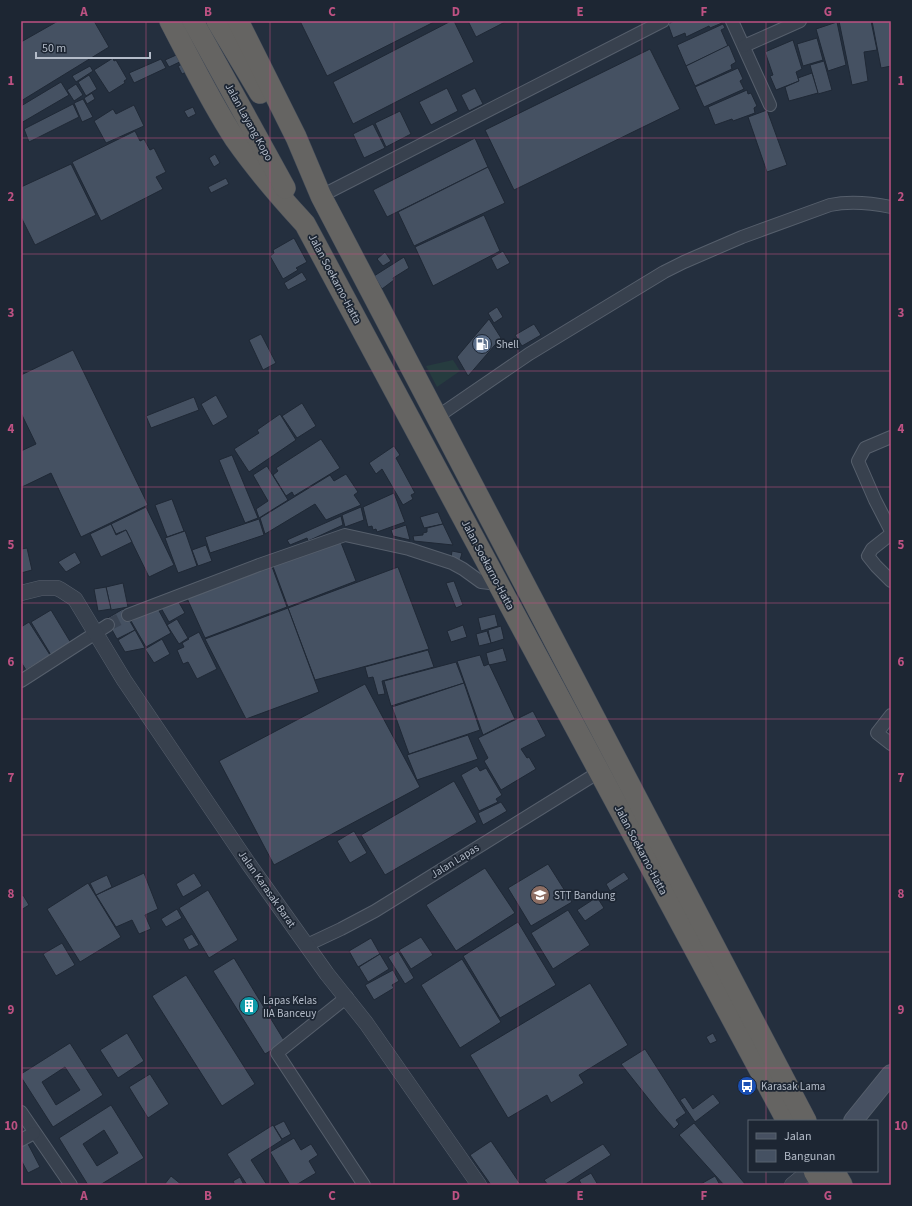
<svg xmlns="http://www.w3.org/2000/svg" width="912" height="1206" viewBox="0 0 912 1206" font-family="'Source Sans 3',sans-serif">
	<rect width="100%" height="100%" fill="#242f3e"/>
	<polygon fill="#263c3f" points="453,360 460,371 437,387 426,366"/>
	<g fill="#455162" stroke="#1f2835" fill-rule="evenodd">
		<polygon points="58,21 94,21 109,47 21,101 21,42"/>
		<polygon points="300,21 436,21 327,76"/>
		<polygon points="451,21 454,21 474,62 353,124 333,82"/>
		<polygon points="468,21 507,21 476,37"/>
		<polygon points="674,21 721,21 722,23 710,28 709,26 686,37 685,33 673,38 668,24"/>
		<polygon points="839,21 871,21 877,50 864,52 868,81 852,85"/>
		<polygon points="872,21 891,21 891,66 881,68"/>
		<polygon points="837,22 846,65 828,71 816,29"/>
		<polygon points="723,24 725,28 721,30 728,46 686,66 677,45"/>
		<polygon points="817,38 823,60 803,66 797,44"/>
		<polygon points="793,40 802,69 796,72 799,81 776,90 770,76 773,75 765,52"/>
		<polygon points="729,45 736,62 731,65 732,69 695,86 686,66"/>
		<polygon points="650,49 680,109 514,190 485,130"/>
		<polygon points="183,52 186,59 169,67 165,60"/>
		<polygon points="113,58 114,61 116,60 127,79 124,81 125,83 109,93 94,70"/>
		<polygon points="161,59 166,68 134,83 129,73"/>
		<polygon points="189,61 193,69 182,74 178,66"/>
		<polygon points="824,61 832,90 818,94 810,65"/>
		<polygon points="90,66 93,71 76,82 72,76"/>
		<polygon points="738,68 743,79 740,81 744,89 704,107 695,87"/>
		<polygon points="812,73 818,93 789,101 785,87 799,81 798,78"/>
		<polygon points="89,75 97,89 86,96 78,82"/>
		<polygon points="61,82 69,95 21,123 21,106"/>
		<polygon points="76,84 83,95 74,101 67,90"/>
		<polygon points="447,88 458,111 431,125 419,102"/>
		<polygon points="475,88 483,104 469,111 461,95"/>
		<polygon points="747,90 748,94 751,93 757,106 754,108 755,113 733,121 732,119 715,125 708,107"/>
		<polygon points="92,93 95,99 87,104 84,98"/>
		<polygon points="83,99 93,117 82,122 74,103"/>
		<polygon points="73,104 79,117 29,142 24,129"/>
		<polygon points="134,105 144,126 106,143 94,121 113,109 116,114"/>
		<polygon points="193,107 196,114 188,118 184,111"/>
		<polygon points="767,110 787,165 767,172 748,117"/>
		<polygon points="400,111 411,134 386,147 375,123"/>
		<polygon points="373,124 385,148 364,158 353,134"/>
		<polygon points="135,131 140,141 144,139 150,150 154,148 166,172 156,177 163,189 101,221 72,162"/>
		<polygon points="475,138 488,167 387,217 373,190"/>
		<polygon points="215,154 220,163 214,167 209,158"/>
		<polygon points="71,164 96,215 35,245 21,217 21,187"/>
		<polygon points="488,167 505,203 414,246 398,212"/>
		<polygon points="226,178 229,184 211,193 208,187"/>
		<polygon points="484,215 500,251 433,286 415,247"/>
		<polygon points="294,238 307,262 296,268 298,270 283,279 270,256 274,253 273,250"/>
		<polygon points="503,251 510,263 497,270 491,258"/>
		<polygon points="385,252 391,261 383,266 377,259"/>
		<polygon points="404,257 409,268 393,278 394,280 382,289 374,276"/>
		<polygon points="302,272 307,280 288,290 284,283"/>
		<polygon points="497,307 503,317 494,323 488,313"/>
		<polygon points="489,319 501,338 468,376 457,357"/>
		<polygon points="534,324 541,335 522,346 515,335"/>
		<polygon points="261,334 276,363 263,370 249,340"/>
		<polygon points="73,350 148,505 81,537 51,473 22,487 21,485 21,451 36,444 21,413 21,375"/>
		<polygon points="216,395 228,417 213,426 201,404"/>
		<polygon points="194,397 199,410 151,428 146,416"/>
		<polygon points="302,403 316,426 297,438 282,416"/>
		<polygon points="280,414 296,440 249,472 234,449 259,433 257,430"/>
		<polygon points="321,439 340,468 294,496 292,492 286,496 273,475 278,471 276,468"/>
		<polygon points="394,446 400,455 396,458 415,493 411,495 413,499 403,505 382,469 376,474 369,463"/>
		<polygon points="232,455 258,518 245,523 219,460"/>
		<polygon points="267,466 288,500 259,518 256,509 268,501 253,475"/>
		<polygon points="346,474 358,492 354,495 361,505 326,520 315,504 265,534 260,518 330,475 334,481"/>
		<polygon points="394,493 405,522 377,532 376,529 373,530 372,526 368,527 363,507"/>
		<polygon points="172,499 184,531 167,537 155,505"/>
		<polygon points="146,507 174,565 149,577 126,530 116,534 111,524"/>
		<polygon points="361,507 364,520 345,527 342,515"/>
		<polygon points="438,512 443,524 424,528 420,517"/>
		<polygon points="341,516 343,525 308,541 307,538 290,545 287,540"/>
		<polygon points="259,519 264,535 210,553 205,537"/>
		<polygon points="111,524 116,535 126,530 132,542 101,557 90,534"/>
		<polygon points="443,524 453,545 414,541 413,536 423,535 423,533 427,532 427,528"/>
		<polygon points="406,525 410,540 393,536 391,530"/>
		<polygon points="185,531 197,566 178,573 165,538"/>
		<polygon points="340,540 356,581 288,607 272,564"/>
		<polygon points="206,545 212,561 198,566 192,550"/>
		<polygon points="27,548 32,570 21,573 21,549"/>
		<polygon points="452,551 462,553 460,560 451,558"/>
		<polygon points="75,552 81,563 66,572 58,562"/>
		<polygon points="271,564 287,607 205,638 186,596"/>
		<polygon points="398,567 429,649 315,680 288,608"/>
		<polygon points="454,581 463,605 456,608 446,583"/>
		<polygon points="123,583 128,607 111,610 106,587"/>
		<polygon points="106,587 111,609 98,611 94,589"/>
		<polygon points="177,599 185,613 169,622 161,608"/>
		<polygon points="157,607 171,633 146,647 131,621"/>
		<polygon points="288,608 319,692 246,719 205,639"/>
		<polygon points="123,609 135,630 117,639 106,619"/>
		<polygon points="51,610 71,643 51,655 31,622"/>
		<polygon points="495,614 498,626 481,631 478,618"/>
		<polygon points="177,619 188,638 179,644 167,625"/>
		<polygon points="29,622 50,655 26,670 21,662 21,627"/>
		<polygon points="463,625 467,637 451,642 447,631"/>
		<polygon points="501,626 504,639 491,643 488,630"/>
		<polygon points="135,630 145,648 125,652 118,640"/>
		<polygon points="487,631 491,643 479,646 476,634"/>
		<polygon points="199,632 217,669 197,679 188,662 183,664 177,650 184,647 182,643 189,639 188,638"/>
		<polygon points="162,639 170,654 154,663 145,649"/>
		<polygon points="503,648 507,661 489,665 486,653"/>
		<polygon points="428,650 434,667 382,681 385,694 378,695 373,677 368,678 365,667"/>
		<polygon points="480,655 484,666 489,664 515,719 483,735 457,661"/>
		<polygon points="456,662 464,683 391,706 384,681"/>
		<polygon points="464,683 480,730 409,754 392,707"/>
		<polygon points="365,684 420,787 274,865 219,761"/>
		<polygon points="533,711 546,736 521,749 527,758 529,757 536,769 501,790 484,761 488,758 478,738"/>
		<polygon points="468,735 478,759 417,780 407,755"/>
		<polygon points="477,766 480,771 486,768 502,795 496,799 498,802 479,811 461,775"/>
		<polygon points="454,781 477,822 385,875 361,835"/>
		<polygon points="501,802 507,811 483,825 478,813"/>
		<polygon points="354,831 367,853 350,863 337,841"/>
		<polygon points="548,864 572,902 531,926 508,888"/>
		<polygon points="485,868 515,913 456,951 426,905"/>
		<polygon points="624,872 629,879 610,891 606,884"/>
		<polygon points="144,873 158,909 145,915 151,929 139,934 132,920 116,927 96,895"/>
		<polygon points="194,873 202,886 183,897 176,884"/>
		<polygon points="107,875 112,887 96,895 90,883"/>
		<polygon points="88,883 121,937 80,962 47,909"/>
		<polygon points="208,890 238,940 209,958 179,908"/>
		<polygon points="23,895 29,905 21,910 21,896"/>
		<polygon points="597,897 604,908 585,921 577,910"/>
		<polygon points="177,909 182,918 166,927 161,919"/>
		<polygon points="568,910 590,945 553,969 531,933"/>
		<polygon points="518,922 556,985 500,1018 463,956"/>
		<polygon points="192,934 199,945 189,950 183,939"/>
		<polygon points="421,937 433,955 411,969 399,950"/>
		<polygon points="371,938 380,954 358,967 349,951"/>
		<polygon points="62,943 75,965 56,976 43,954"/>
		<polygon points="398,951 414,978 405,984 388,957"/>
		<polygon points="380,954 389,969 368,982 359,967"/>
		<polygon points="234,958 285,1042 265,1054 213,971"/>
		<polygon points="462,959 501,1022 460,1048 421,985"/>
		<polygon points="393,970 399,981 392,985 394,988 374,1000 365,985"/>
		<polygon points="186,975 255,1084 222,1106 152,996"/>
		<polygon points="590,983 628,1045 579,1075 584,1083 551,1103 547,1095 508,1118 470,1055"/>
		<polygon points="127,1033 144,1061 118,1078 100,1050"/>
		<polygon points="713,1033 717,1041 710,1044 706,1037"/>
		<path d="M70,1043L103,1095L53,1127L21,1077V1074ZM65,1067L80,1090L56,1105L42,1082Z"/>
		<polygon points="645,1049 686,1113 676,1120 679,1124 674,1129 659,1112 621,1064"/>
		<polygon points="150,1074 169,1104 148,1118 129,1087"/>
		<polygon points="713,1094 720,1103 695,1122 680,1100 685,1097 693,1109"/>
		<path d="M111,1105L144,1158L100,1185H88L59,1138ZM104,1130L118,1153L97,1166L83,1144Z"/>
		<polygon points="284,1121 291,1134 282,1139 274,1126"/>
		<polygon points="694,1123 746,1185 724,1185 679,1135"/>
		<polygon points="273,1125 282,1140 251,1160 267,1185 247,1185 227,1154"/>
		<polygon points="294,1138 301,1150 311,1144 318,1155 309,1161 316,1173 296,1185 290,1185 270,1152"/>
		<polygon points="491,1141 521,1185 491,1185 470,1155"/>
		<polygon points="27,1142 40,1167 28,1173 21,1160 21,1145"/>
		<polygon points="603,1144 611,1155 564,1185 548,1185 544,1180"/>
		<polygon points="591,1173 598,1185 582,1185 579,1180"/>
		<polygon points="171,1176 182,1185 164,1185"/>
		<polygon points="715,1176 720,1185 699,1185"/>
		<polygon points="240,1177 244,1185 235,1185 233,1181"/>
	</g>
	<g fill="none" stroke-linecap="round" stroke-linejoin="round">
		<polyline stroke="#3a4453" stroke-width="12" stroke-dasharray="12 6" stroke-linecap="butt" points="108,625 128,615"/>
		<defs>
			<g id="minor">
				<polyline points="732,21 770,105"/>
				<polyline points="744,46 800,21"/>
				<polyline points="321,196 663,21"/>
				<path d="M437,417L529,354L664,272L684,262L742,237L830,205C850,201 871,203 891,207"/>
				<polyline points="891,437 865,448 858,461 875,500 891,531"/>
				<polyline points="891,534 872,549 868,556 876,566 891,581"/>
				<polyline points="128,615 259,565 345,535 409,549 452,563 463,569 481,582 498,584"/>
				<polyline points="21,681 108,625"/>
				<polyline points="891,715 877,733 891,744"/>
				<polyline points="307,945 341,929 375,911 599,772"/>
				<polyline points="347,997 277,1053 364,1185"/>
				<polyline points="21,1112 71,1185"/>
				<polyline points="21,1140 34,1133"/>
			</g>
			<g id="tertiary">
				<polyline points="21,593 41,588 57,588 61,590 75,599 124,680 248,863 327,974 366,1023 479,1185"/>
				<polyline points="792,1185 809,1171"/>
			</g>
			<polyline id="secondary" points="853,1121 891,1074"/>
			<g id="trunk">
				<path d="M170,21C191,61 210,101 235,139C256,169 280,197 305,224L787,1121"/>
				<polyline points="193,21 285,188"/>
				<polyline points="217,21 260,93"/>
				<polyline points="238,21 296,137 321,196 806,1121"/>
				<polyline points="814,1171 822,1185"/>
				<polyline points="834,1171 842,1185"/>
			</g>
		</defs>
		<use href="#minor" stroke="#565f6c" stroke-width="14"/>
		<use href="#tertiary" stroke="#565f6c" stroke-width="16"/>
		<use href="#secondary" stroke="#565f6c" stroke-width="20"/>
		<use href="#trunk" stroke="#434c59" stroke-width="22"/>
		<use href="#minor" stroke="#38414e" stroke-width="12"/>
		<use href="#tertiary" stroke="#38414e" stroke-width="15"/>
		<use href="#secondary" stroke="#465061" stroke-width="18"/>
		<use href="#trunk" stroke="#656462" stroke-width="21"/>
	</g>
	<path fill="none" stroke="#bd5182" stroke-width="1" stroke-opacity="0.55" d="M146,21V1185M270,21V1185M394,21V1185M518,21V1185M642,21V1185M766,21V1121M21,138H891M21,254H891M21,371H891M21,487H891M21,603H891M21,719H891M21,835H891M21,952H891M21,1068H891M766,1171V1185"/>
	<defs>
		<symbol id="fuel-disc" viewBox="-11 -11 22 22"><circle r="9.5" fill="#5c6f8a" stroke="#1d2633"/><path d="M-5.5-6h7V0h2V4h1.3V-2.5L3-4.5l.8-.8L6-3V5H2.5V1h-1V6h-7ZM-4.2-4.7v3.2H.2V-4.7Z" fill="#fff"/></symbol>
		<symbol id="university-disc" viewBox="-11 -11 22 22"><circle r="9.5" fill="#8d6e63" stroke="#1d2633"/><path d="M0-5L7-2L0 1L-7-2ZM-4 1L0 2.5L4 1V4Q0 6-4 4Z" fill="#fff"/></symbol>
		<symbol id="building-disc" viewBox="-11 -11 22 22"><circle r="9.5" fill="#0f9aa8" stroke="#1d2633"/><path d="M-4-6H4V6H1V3H-1V6H-4ZM-2.5-4.3h1.7v1.8h-1.7ZM.8-4.3h1.7v1.8H.8ZM-2.5-1h1.7V.8h-1.7ZM.8-1h1.7V.8H.8Z" fill="#fff"/></symbol>
		<symbol id="bus-disc" viewBox="-11 -11 22 22"><circle r="9.5" fill="#1a4fb4" stroke="#1d2633"/><path d="M-5-6H5V4H4V6H2V4H-2V6H-4V4H-5ZM-3.5-4V0h7V-4ZM-3.5 1.2v1.5H-2V1.2ZM2 1.2v1.5H3.5V1.2Z" fill="#fff"/></symbol>
	</defs>
	<g fill-rule="evenodd">
		<use href="#fuel-disc" x="471" y="333" width="22" height="22"/>
		<use href="#university-disc" x="529" y="884" width="22" height="22"/>
		<use href="#building-disc" x="238" y="995" width="22" height="22"/>
		<use href="#bus-disc" x="736" y="1075" width="22" height="22"/>
	</g>
	<g text-anchor="middle" dominant-baseline="central" stroke-width="3.5" stroke-linejoin="round" paint-order="stroke">
		<g font-size="11" fill="#b4bcc9" stroke="#1d2633">
			<text transform="translate(249 122) rotate(61)">Jalan Layang Kopo</text>
			<text transform="translate(335 279) rotate(62)">Jalan Soekarno-Hatta</text>
			<text transform="translate(488 565) rotate(62)">Jalan Soekarno-Hatta</text>
			<text transform="translate(641 850) rotate(62)">Jalan Soekarno-Hatta</text>
			<text transform="translate(455 861) rotate(-32)">Jalan Lapas</text>
			<text transform="translate(267 889) rotate(55)">Jalan Karasak Barat</text>
		</g>
		<g font-size="11" fill="#b4bcc9" stroke="#1d2633" text-anchor="start">
			<text x="496" y="344">Shell</text>
			<text x="554" y="895">STT Bandung</text>
			<text x="263" y="1000">Lapas Kelas<tspan x="263" dy="13">IIA Banceuy</tspan></text>
			<text x="761" y="1086">Karasak Lama</text>
		</g>
	</g>
	<rect width="912" height="1206" fill="none" stroke="#1d2633" stroke-width="44"/>
	<rect x="748" y="1120" width="130" height="52" fill="#1d2633" stroke="#59626f"/>
	<rect x="756" y="1133" width="20" height="6" fill="#465061" stroke="#59626f"/>
	<text x="784" y="1140" font-size="12" fill="#b4bcc9">Jalan</text>
	<rect x="756" y="1150" width="20" height="12" fill="#455162" stroke="#59626f"/>
	<text x="784" y="1160" font-size="12" fill="#b4bcc9">Bangunan</text>
	<path d="M36 52v6h114v-6" fill="none" stroke="#b4bcc9" stroke-width="2"/>
	<text x="42" y="52" font-size="12" fill="#b4bcc9" stroke="#1d2633" stroke-width="3" paint-order="stroke">50 m</text>
	<rect x="22" y="22" width="868" height="1162" fill="none" stroke="#bd5182" stroke-width="1.5"/>
	<g font-size="13" text-anchor="middle" font-weight="bold" fill="#bd5182">
		<text x="84" y="16">A</text>
		<text x="208" y="16">B</text>
		<text x="332" y="16">C</text>
		<text x="456" y="16">D</text>
		<text x="580" y="16">E</text>
		<text x="704" y="16">F</text>
		<text x="828" y="16">G</text>
		<text x="11" y="85">1</text>
		<text x="901" y="85">1</text>
		<text x="11" y="201">2</text>
		<text x="901" y="201">2</text>
		<text x="11" y="317">3</text>
		<text x="901" y="317">3</text>
		<text x="11" y="433">4</text>
		<text x="901" y="433">4</text>
		<text x="11" y="549">5</text>
		<text x="901" y="549">5</text>
		<text x="11" y="666">6</text>
		<text x="901" y="666">6</text>
		<text x="11" y="782">7</text>
		<text x="901" y="782">7</text>
		<text x="11" y="898">8</text>
		<text x="901" y="898">8</text>
		<text x="11" y="1014">9</text>
		<text x="901" y="1014">9</text>
		<text x="11" y="1130">10</text>
		<text x="901" y="1130">10</text>
		<text x="84" y="1200">A</text>
		<text x="208" y="1200">B</text>
		<text x="332" y="1200">C</text>
		<text x="456" y="1200">D</text>
		<text x="580" y="1200">E</text>
		<text x="704" y="1200">F</text>
		<text x="828" y="1200">G</text>
	</g>
</svg>
